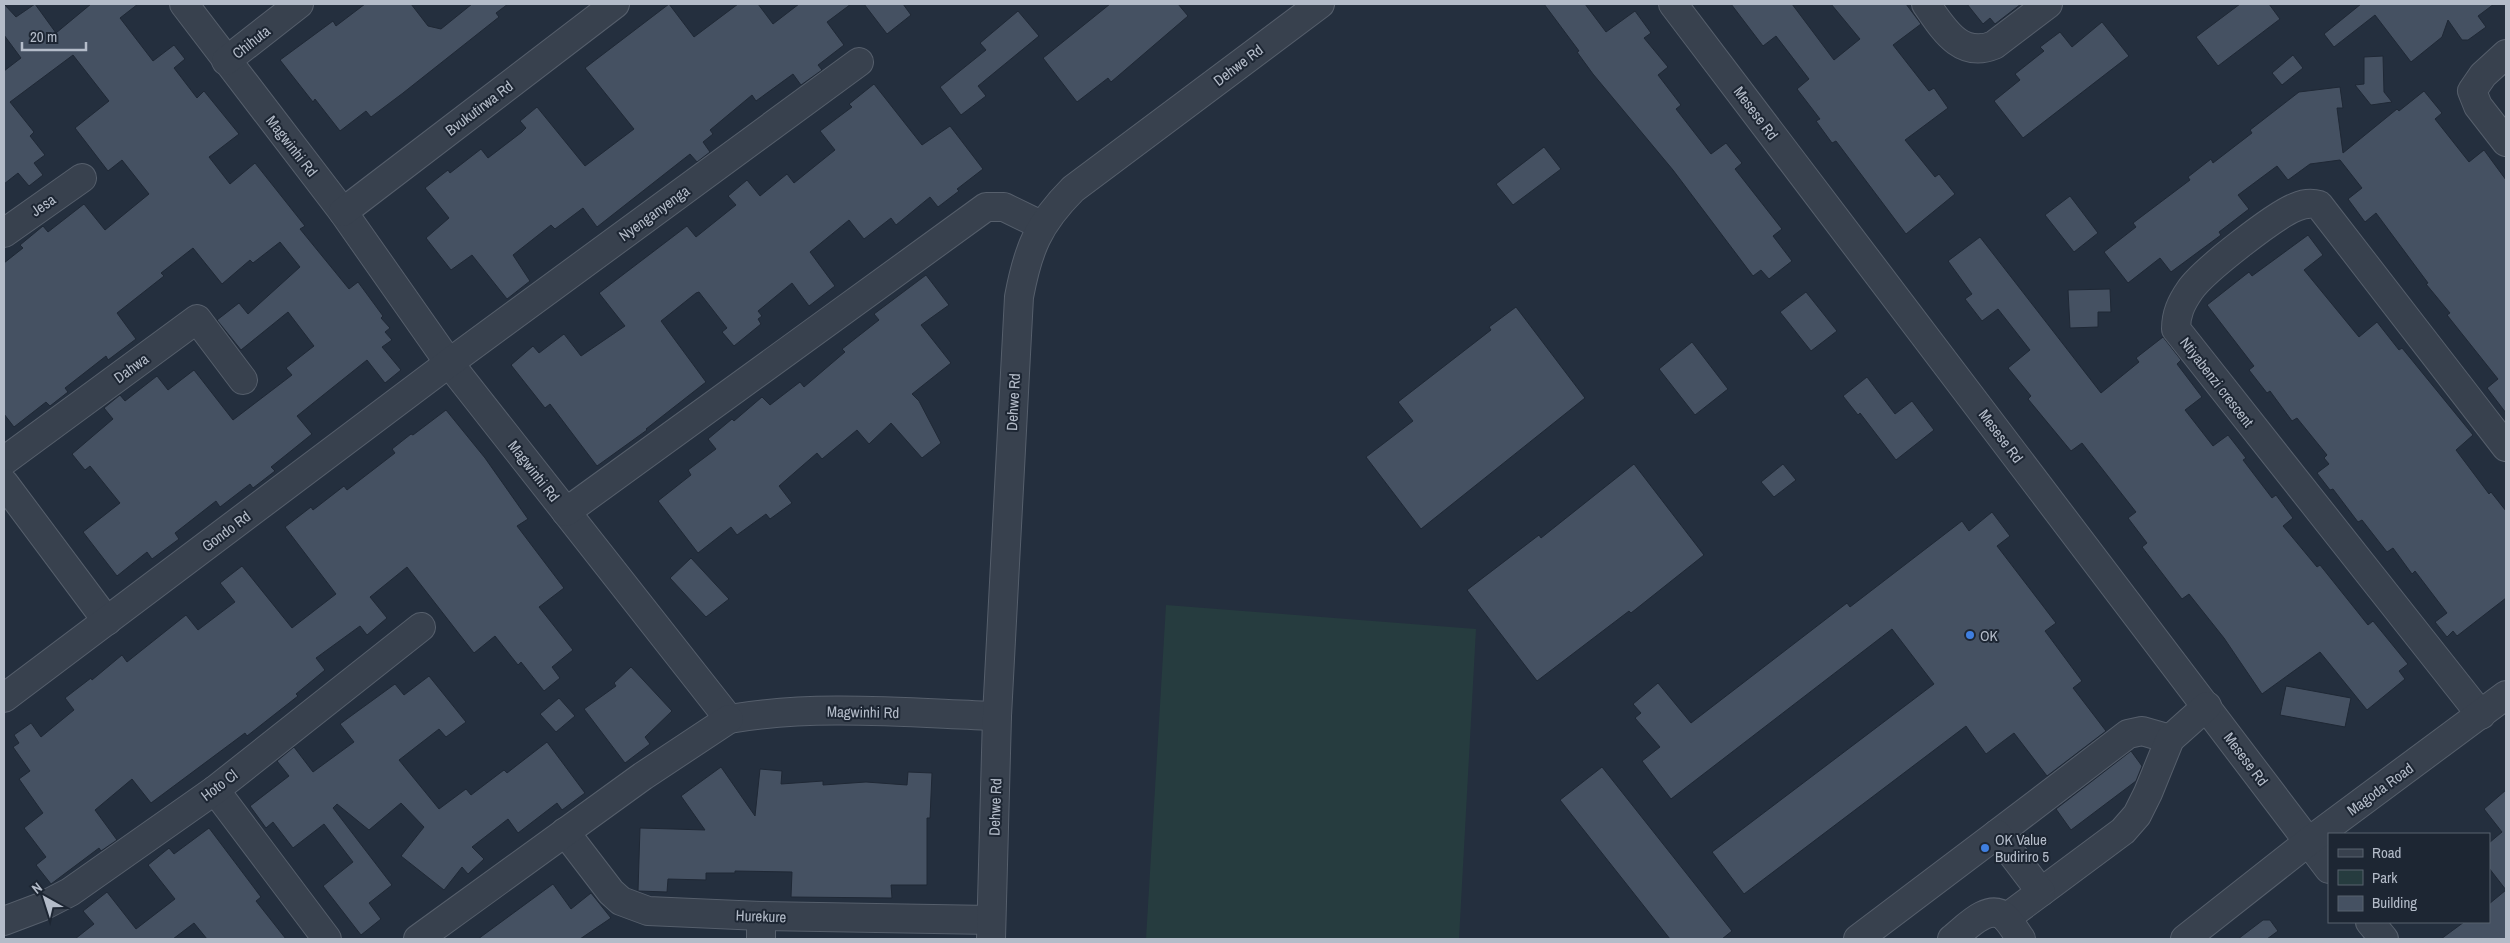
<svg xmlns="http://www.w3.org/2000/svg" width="2510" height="943" viewBox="0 0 2510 943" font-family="'Archivo Narrow',sans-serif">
	<rect width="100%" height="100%" fill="#242f3e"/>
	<polygon fill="#263c3f" points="1166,605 1476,629 1459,939 1146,939"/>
	<g fill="#455162" stroke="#1f2835">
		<polygon points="4,4 16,17 35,4 56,33 91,4 138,4 120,18 153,61 174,45 185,59 174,68 197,98 204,91 239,134 209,157 230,184 255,163 305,226 300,229 349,289 358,282 383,316 381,318 390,328 385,332 392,340 382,347 401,370 385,383 367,360 297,416 312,434 271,467 275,471 253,488 250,484 220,507 216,501 175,533 179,539 152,559 147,552 117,576 83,532 120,503 90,466 85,470 72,454 113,419 104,408 120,395 125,401 157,376 168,390 194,370 233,420 292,375 286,368 314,346 288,312 241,350 217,320 239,303 248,314 300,267 280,242 253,263 250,260 222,284 193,248 161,273 164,276 117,313 136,339 108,360 106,356 65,388 68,392 50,406 46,402 14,427 4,414 4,263 23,248 20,245 43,226 48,232 84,204 105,230 149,194 122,160 108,171 75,128 109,101 73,55 10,102 34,132 30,136 45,155 34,163 43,175 29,186 18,173 4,184 4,71 21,58 4,35"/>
		<polygon points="365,4 411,4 428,26 441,29 472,4 508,4 496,13 499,17 403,93 371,117 366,111 340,131 315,99 313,102 280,60 333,21 336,26"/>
		<polygon points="669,4 694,37 738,4 758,4 773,24 799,4 851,4 827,22 844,45 818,65 822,70 801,85 793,74 756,101 752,95 710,130 713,134 703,142 710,152 697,162 690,154 597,227 583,208 555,229 551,225 513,255 530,281 507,299 472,255 451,270 426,238 449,218 425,188 448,170 450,173 481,149 488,158 522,132 526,128 520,121 537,107 585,166 634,129 585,68"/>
		<polygon points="864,4 903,4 911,15 887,34"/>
		<polygon points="1110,4 1178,4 1188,16 1111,82 1108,78 1077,102 1043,58"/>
		<polygon points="1544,4 1585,4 1606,32 1635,11 1651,33 1644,38 1668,67 1658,75 1681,105 1676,109 1711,154 1726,143 1742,163 1735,169 1782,229 1773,236 1792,261 1769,279 1761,270 1753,276 1673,170 1593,74 1577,52 1579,51"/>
		<polygon points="1731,4 1792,4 1834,60 1860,39 1831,4 1906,4 1921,24 1893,45 1929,91 1934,88 1948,108 1905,140 1935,177 1939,174 1955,194 1906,234 1836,141 1832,143 1816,121 1820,119 1797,89 1809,79 1776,36 1763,46"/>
		<polygon points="1967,4 2021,4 1995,24 1990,18 1983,24"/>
		<polygon points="2240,4 2269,4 2280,19 2218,66 2196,37"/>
		<polygon points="2361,4 2494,4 2478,16 2486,27 2468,40 2462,40 2448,20 2442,37 2411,62 2375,15 2334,47 2324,34"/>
		<polygon points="1018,11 1039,36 978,86 986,96 961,115 940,87 986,50 980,43"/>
		<polygon points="2102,22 2129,56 2023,138 1994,101 2020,80 2015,74 2044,51 2040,47 2060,32 2072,47"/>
		<polygon points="2293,55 2303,68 2282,85 2272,73"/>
		<polygon points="2383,56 2384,92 2392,102 2371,105 2355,85 2364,84 2364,57"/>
		<polygon points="874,84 922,145 950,126 983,169 957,189 959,191 938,207 930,197 896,225 891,218 864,239 849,220 810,252 835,286 809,306 792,283 758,311 762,316 758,319 761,324 734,346 722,332 727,328 699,292 696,293 661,321 706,382 646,429 647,430 597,466 550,404 545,408 511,365 533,346 539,353 564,334 581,356 625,326 599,293 687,226 696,237 736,205 728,196 747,180 760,196 787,174 794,183 835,150 820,131 852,107 849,104"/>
		<polygon points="2340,87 2343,108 2337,108 2343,153 2397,109 2399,111 2424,91 2442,113 2435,119 2469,162 2484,150 2506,180 2506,413 2487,388 2498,379 2447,315 2450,313 2426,284 2428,283 2376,213 2365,222 2348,199 2362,188 2340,160 2310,164 2288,180 2277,166 2238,195 2249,209 2219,232 2221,235 2171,272 2160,258 2128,283 2104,252 2136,227 2133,223 2190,180 2188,177 2211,159 2213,163 2252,133 2250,130 2299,92"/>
		<polygon points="1544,147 1561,169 1513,205 1496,184"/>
		<polygon points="2070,196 2098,233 2074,252 2045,215"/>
		<polygon points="2308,235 2323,255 2304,270 2359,337 2377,322 2399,350 2402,348 2473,435 2456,450 2489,494 2491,492 2506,511 2506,598 2457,636 2453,631 2447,637 2435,622 2447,613 2415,571 2412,574 2393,548 2387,552 2362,520 2358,522 2333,489 2330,490 2317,473 2329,464 2324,458 2327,455 2297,418 2292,421 2270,391 2267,393 2249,370 2254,366 2207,305 2249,272 2252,276"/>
		<polygon points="1980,237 2101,393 2139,362 2136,358 2163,337 2181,360 2177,364 2202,397 2185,410 2213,446 2228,435 2246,458 2243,460 2272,498 2276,495 2293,518 2283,526 2317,567 2320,565 2368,625 2373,621 2408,664 2399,671 2405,679 2367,710 2320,652 2262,694 2224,638 2189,594 2182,599 2142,547 2147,543 2128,518 2136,512 2082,443 2071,451 2028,399 2031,396 2008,368 2030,350 1998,309 1982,321 1965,299 1972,294 1948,261"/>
		<polygon points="926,275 949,305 921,325 951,363 912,394 919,401 941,443 922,458 891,423 869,444 857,430 822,459 817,453 779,486 792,503 770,519 766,514 737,535 731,527 698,553 658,501 691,475 688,470 716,449 708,439 732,419 734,421 762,397 770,405 800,382 804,387 845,352 842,349 879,320 874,314"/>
		<polygon points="2110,289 2111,312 2098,312 2098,327 2070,328 2068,290"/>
		<polygon points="1806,292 1837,331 1811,351 1780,312"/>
		<polygon points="1516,307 1585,398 1421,529 1366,457 1413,421 1398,402 1491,330 1489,327"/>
		<polygon points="1692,342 1728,389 1695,415 1659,369"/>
		<polygon points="1867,377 1895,414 1912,401 1934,430 1896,460 1860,413 1858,415 1843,396"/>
		<polygon points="446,410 485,458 528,519 517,526 564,588 539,607 573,650 552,667 560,678 544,691 521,662 518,665 495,636 474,653 407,567 370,597 387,618 367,635 360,626 316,658 325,670 296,694 298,696 247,736 245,733 151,803 132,779 95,810 117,840 101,851 99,848 51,884 36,865 46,857 24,828 43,813 19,779 30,771 13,747 19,743 14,735 31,723 41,737 74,710 65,698 91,678 92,680 122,655 127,662 186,615 198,630 235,602 220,583 242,566 292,628 336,594 285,527 311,507 313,510 344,486 347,490 395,453 392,449 411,434 413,435"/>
		<polygon points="1634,464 1704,555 1631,613 1629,611 1537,681 1467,590 1539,535 1541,538"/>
		<polygon points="1783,464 1796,480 1774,497 1761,482"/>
		<polygon points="1992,512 2010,536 1997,546 2056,623 2045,631 2082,681 2073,688 2106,731 2047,776 2014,733 1986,754 1966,726 1744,894 1712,852 1934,684 1892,629 1671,799 1642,761 1660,747 1635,718 1641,713 1633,704 1658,683 1691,723 1847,603 1850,607 1962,521 1969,531"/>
		<polygon points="691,558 729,599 706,617 670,578"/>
		<polygon points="631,667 672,711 645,737 650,744 625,763 584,709 616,686 614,683"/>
		<polygon points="429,676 466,722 446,737 439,729 399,760 439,809 466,789 471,795 504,770 507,773 547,742 585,793 562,810 557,803 518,833 508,819 472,847 484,859 468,874 462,867 444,890 401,856 424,827 401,803 369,830 337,804 333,808 392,885 369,903 381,919 361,935 323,886 353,862 324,824 293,848 273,822 266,828 250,806 289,776 277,761 294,747 313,772 354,742 340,724 395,684 404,695"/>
		<polygon points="2286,686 2351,698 2345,727 2280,715"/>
		<polygon points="559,698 575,716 556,732 540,714"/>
		<polygon points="2131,751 2142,766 2136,781 2071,830 2056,809"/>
		<polygon points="721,767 755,816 760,769 782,771 781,784 823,781 823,785 866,782 907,785 908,772 932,773 930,818 927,818 927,885 891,885 892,898 791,897 792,872 735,871 735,873 706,873 706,880 668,879 667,892 638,891 640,828 705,830 681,796"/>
		<polygon points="1602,767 1732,931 1722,939 1670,939 1560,800"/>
		<polygon points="2506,790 2506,890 2489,868 2489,843 2502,832 2484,809"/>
		<polygon points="209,828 261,897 256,901 286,939 207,939 194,923 173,939 75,939 94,924 83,911 107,892 136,929 175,899 148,865 169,848 174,854"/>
		<polygon points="553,884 571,909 591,893 611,918 580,939 478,939"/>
		<polygon points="2506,890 2506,939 2441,939 2464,922 2489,922 2489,904"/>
		<polygon points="2263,920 2270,920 2278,931 2267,939 2238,939"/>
	</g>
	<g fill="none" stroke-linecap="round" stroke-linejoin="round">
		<defs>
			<g id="minor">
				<path d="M184,4L343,212L449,363L729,719C817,704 908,713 997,716"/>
				<polyline points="1673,4 2329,869"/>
				<path d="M1926,4C1943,28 1960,59 1994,45L2048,4"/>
				<polyline points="2506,54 2483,75 2472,91 2478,106 2506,142"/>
				<polyline points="226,61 299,4"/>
				<polyline points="343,212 615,4"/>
				<polyline points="4,233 82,178"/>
				<polyline points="4,461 197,319 243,380"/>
				<polyline points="4,483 107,621"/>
				<polyline points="566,512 986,207 1004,207 1041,225"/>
				<polyline points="4,698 449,363 859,62"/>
				<path d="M2481,715L2176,329C2176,314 2181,303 2190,290C2203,271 2275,215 2296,207C2303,204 2312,203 2319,205L2506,447"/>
				<polyline points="215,790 327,939"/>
				<polyline points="565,832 611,892 621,901 648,911 761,916 991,920"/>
				<polyline points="1997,834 2128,734 2142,731 2170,739"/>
				<polyline points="2041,892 2123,831 2137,815 2148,793 2170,739 2207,706"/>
				<polyline points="4,921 41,907 70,892 215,790 421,627"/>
				<polyline points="2370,922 2384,939"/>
				<polyline points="418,939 643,776 729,719"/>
				<polyline points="761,939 761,916"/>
				<path d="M991,939L997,716L1019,297C1028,249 1038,224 1073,189L1320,4"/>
				<polyline points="1858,939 1997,834 2041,892 2006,918"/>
				<path d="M1952,939C1965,929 1988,902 2005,917C2011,923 2016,932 2021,939"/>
				<polyline points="2185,939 2308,842 2506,695"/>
			</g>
		</defs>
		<use href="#minor" stroke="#565f6c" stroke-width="30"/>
		<use href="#minor" stroke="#38414e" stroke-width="28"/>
	</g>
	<g fill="#3f7fe0" stroke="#1d2633" stroke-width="2">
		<circle cx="1970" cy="635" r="5"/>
		<circle cx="1985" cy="848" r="5"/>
	</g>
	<g text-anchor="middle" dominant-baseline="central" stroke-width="4" stroke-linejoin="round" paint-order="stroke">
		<g font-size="15" fill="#b4bcc9" stroke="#1d2633">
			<text transform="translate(251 42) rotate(-38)">Chihuta</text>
			<text transform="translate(1238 65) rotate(-37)">Dehwe Rd</text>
			<text transform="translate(479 108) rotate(-37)">Bvukutirwa Rd</text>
			<text transform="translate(1756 113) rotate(53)">Mesese Rd</text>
			<text transform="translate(292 146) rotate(52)">Magwinhi Rd</text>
			<text transform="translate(43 205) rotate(-35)">Jesa</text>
			<text transform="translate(654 213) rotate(-36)">Nyenganyenga</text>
			<text transform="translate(131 368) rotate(-36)">Dahwa</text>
			<text transform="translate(2217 382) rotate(52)">Ntiyabenzi crescent</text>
			<text transform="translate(1013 402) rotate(-87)">Dehwe Rd</text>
			<text transform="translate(2001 436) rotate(53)">Mesese Rd</text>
			<text transform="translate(534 471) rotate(52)">Magwinhi Rd</text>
			<text transform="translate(226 531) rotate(-37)">Gondo Rd</text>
			<text transform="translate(863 712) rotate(1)">Magwinhi Rd</text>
			<text transform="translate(2246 759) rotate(53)">Mesese Rd</text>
			<text transform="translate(219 785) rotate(-37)">Hoto Cl</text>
			<text transform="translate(2380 789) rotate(-36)">Magoda Road</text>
			<text transform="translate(995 807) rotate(-88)">Dehwe Rd</text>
			<text transform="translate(761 916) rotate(2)">Hurekure</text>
		</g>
		<g font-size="15" fill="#b4bcc9" stroke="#1d2633" text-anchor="start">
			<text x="1980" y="635">OK</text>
			<text x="1995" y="839">OK Value<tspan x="1995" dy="17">Budiriro 5</tspan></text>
		</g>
	</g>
	<rect width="2510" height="943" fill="none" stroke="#b4bcc9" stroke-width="10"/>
	<rect x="2328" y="833" width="162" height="90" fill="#1d2633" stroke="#59626f"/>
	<rect x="2338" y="849" width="25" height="8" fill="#38414e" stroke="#59626f"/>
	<text x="2372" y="858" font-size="15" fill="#b4bcc9">Road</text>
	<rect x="2338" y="870" width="25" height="15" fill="#263c3f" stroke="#59626f"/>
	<text x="2372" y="883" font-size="15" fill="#b4bcc9">Park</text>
	<rect x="2338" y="896" width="25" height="15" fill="#455162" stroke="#59626f"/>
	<text x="2372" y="908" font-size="15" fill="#b4bcc9">Building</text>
	<g transform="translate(45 898) rotate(321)" stroke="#1d2633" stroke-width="4" paint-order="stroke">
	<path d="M0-4L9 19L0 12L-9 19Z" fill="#b4bcc9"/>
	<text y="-8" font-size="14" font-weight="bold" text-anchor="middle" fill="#b4bcc9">N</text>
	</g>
	<path d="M22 42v8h64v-8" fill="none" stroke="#b4bcc9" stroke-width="2.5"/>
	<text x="30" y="42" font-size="15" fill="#b4bcc9" stroke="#1d2633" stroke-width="4" paint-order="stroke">20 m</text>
</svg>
